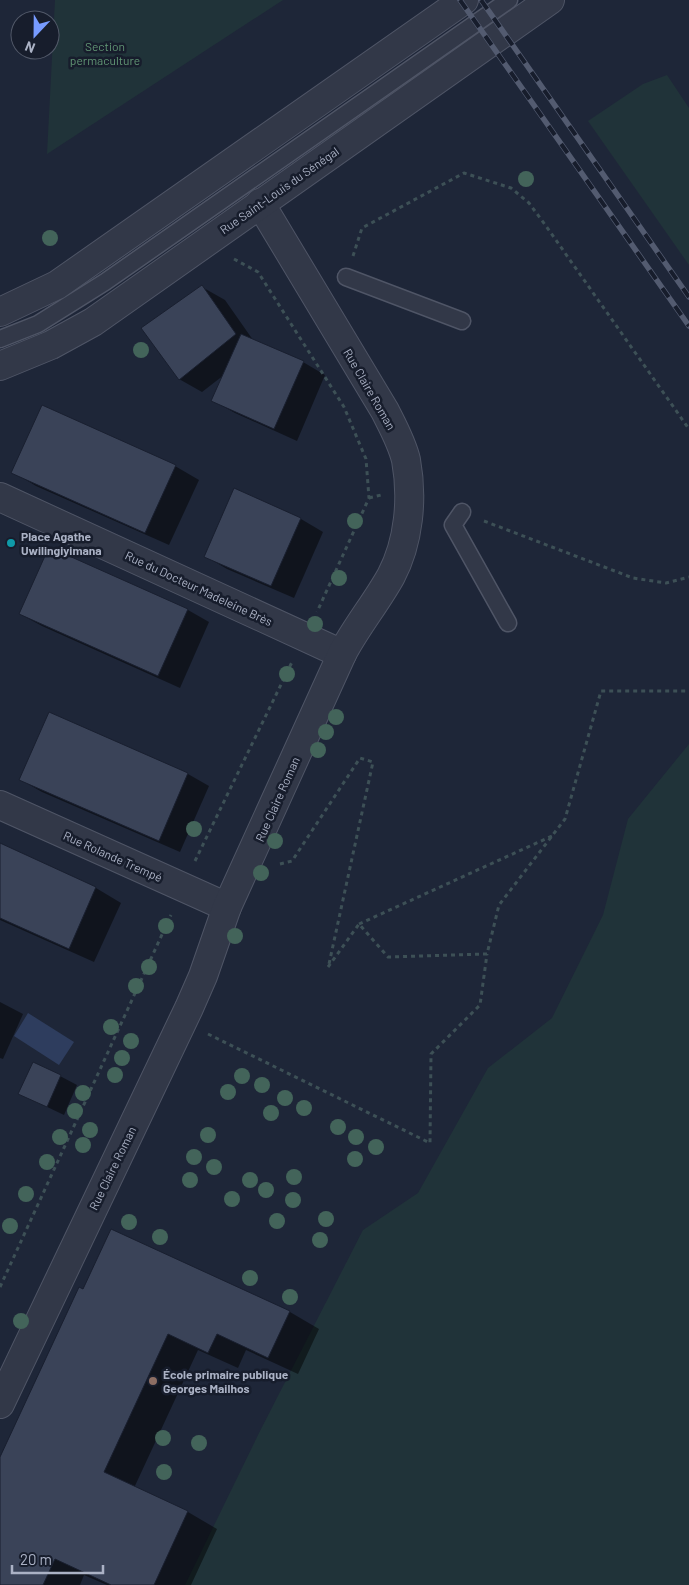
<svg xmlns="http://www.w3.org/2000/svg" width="689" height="1585" viewBox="0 0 689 1585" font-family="Barlow,sans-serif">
	<rect width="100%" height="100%" fill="#1e2638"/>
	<g fill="#203339">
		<polygon points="55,0 283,0 47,154"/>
		<polygon points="667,75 689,108 689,265 588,121 643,84"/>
		<polygon points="689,744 689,1585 185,1585 259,1433 363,1230 418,1193 488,1068 552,1018 603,915 628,819"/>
	</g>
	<polygon fill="#2e3d5e" points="28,1013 74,1042 59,1065 14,1036"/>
	<g fill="#0007">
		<polygon points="202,287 225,300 253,340 303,362 325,375 297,441 235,413 212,400 224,375 202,392 179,379"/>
		<polygon points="175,466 199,480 169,545 36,486 13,472"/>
		<polygon points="235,490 301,519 323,532 294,598 227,569 205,556"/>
		<polygon points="50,548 188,610 209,622 180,688 42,626 20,614"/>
		<polygon points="50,714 188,774 209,786 180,852 42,792 21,780"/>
		<polygon points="0,844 96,888 121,903 94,962 0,920"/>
		<polygon points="0,1002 23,1014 3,1059 0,1058"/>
		<polygon points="60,1076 77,1085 64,1115 20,1094"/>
		<polygon points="112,1230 290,1312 319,1329 298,1374 246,1350 238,1368 198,1350 134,1488 188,1512 217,1529 191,1585 107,1585 84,1575 80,1585 0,1585 0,1460"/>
	</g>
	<g fill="#3a4358" stroke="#191f2f">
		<polygon points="202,285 236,334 179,380 141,328"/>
		<polygon points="241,334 304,361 274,429 211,401"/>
		<polygon points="42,405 176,465 145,533 11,473"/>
		<polygon points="234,488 301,518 271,586 204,557"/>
		<polygon points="49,547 188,609 158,676 19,614"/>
		<polygon points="49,712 188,773 159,841 19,780"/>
		<polygon points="0,843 96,887 69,949 0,918"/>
		<polygon points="33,1062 61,1075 47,1107 18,1094"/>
		<polygon points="111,1229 290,1311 268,1358 217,1334 208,1353 168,1334 104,1472 188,1511 154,1585 111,1585 55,1559 43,1585 0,1585 0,1457 79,1287 83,1289"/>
	</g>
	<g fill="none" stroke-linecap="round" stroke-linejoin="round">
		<defs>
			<g id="service">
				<polyline points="346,277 462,321"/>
				<polyline points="0,339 38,324 105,282 509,0"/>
				<polyline points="462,512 453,525 508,623"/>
			</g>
			<g id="minor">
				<polyline points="0,497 342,654"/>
				<polyline points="0,805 227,907"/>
				<path d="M0,1404L189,1008L203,976L227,907L342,654C356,627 376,603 391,576C409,542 413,498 406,460C402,443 393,427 385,411L260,203"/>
			</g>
			<g id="tertiary">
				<polyline points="0,312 57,285 464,0"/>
				<polyline points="0,366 51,345 93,322 550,0"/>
			</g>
		</defs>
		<use href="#service" stroke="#4f5566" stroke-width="19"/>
		<use href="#minor" stroke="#4f5566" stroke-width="30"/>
		<use href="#tertiary" stroke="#4f5566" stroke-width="30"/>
		<g stroke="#3d5056" stroke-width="3" stroke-dasharray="4 4" stroke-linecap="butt">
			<polyline points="353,256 362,228 464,173 511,188 529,203 546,226 689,429"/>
			<polyline points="234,259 258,272 344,407 366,459 369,498 317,612"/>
			<polyline points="369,498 381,495"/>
			<polyline points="484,521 633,578 666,583 689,577"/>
			<polyline points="195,861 292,662"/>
			<polyline points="280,864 292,861 360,758 373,762 329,964"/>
			<polyline points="359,924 552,836"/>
			<polyline points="328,967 359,924 388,957 487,954 499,905 565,819 601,691 689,691"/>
			<polyline points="208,1034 430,1143 431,1054 480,1005 487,954"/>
			<polyline points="0,1287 171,915"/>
		</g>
		<use href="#service" stroke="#323848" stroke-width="16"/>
		<use href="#minor" stroke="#323848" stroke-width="28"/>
		<use href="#tertiary" stroke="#323848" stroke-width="28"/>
		<defs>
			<g id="rail">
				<polyline points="460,0 689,326"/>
				<polyline points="481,0 689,297"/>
			</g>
		</defs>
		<use href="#rail" stroke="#535b70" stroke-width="5.5"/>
		<use href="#rail" stroke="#171d2c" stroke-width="4" stroke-dasharray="11" stroke-linecap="butt"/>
	</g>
	<g fill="#43645a">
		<circle cx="526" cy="179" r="8"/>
		<circle cx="50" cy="238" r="8"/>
		<circle cx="141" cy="350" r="8"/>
		<circle cx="355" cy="521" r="8"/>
		<circle cx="339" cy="578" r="8"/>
		<circle cx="315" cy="624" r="8"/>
		<circle cx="287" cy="674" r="8"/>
		<circle cx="336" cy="717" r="8"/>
		<circle cx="326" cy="732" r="8"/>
		<circle cx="318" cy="750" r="8"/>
		<circle cx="194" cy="829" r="8"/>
		<circle cx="275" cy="841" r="8"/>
		<circle cx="261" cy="873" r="8"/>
		<circle cx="166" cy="926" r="8"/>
		<circle cx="235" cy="936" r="8"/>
		<circle cx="149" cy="967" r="8"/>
		<circle cx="136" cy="986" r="8"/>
		<circle cx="111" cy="1027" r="8"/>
		<circle cx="131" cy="1041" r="8"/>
		<circle cx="122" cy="1058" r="8"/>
		<circle cx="115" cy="1075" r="8"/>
		<circle cx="242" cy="1076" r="8"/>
		<circle cx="262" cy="1085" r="8"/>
		<circle cx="228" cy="1092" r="8"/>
		<circle cx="83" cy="1093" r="8"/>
		<circle cx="285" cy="1098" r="8"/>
		<circle cx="304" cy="1108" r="8"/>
		<circle cx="75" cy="1111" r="8"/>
		<circle cx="271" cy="1113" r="8"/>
		<circle cx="338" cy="1127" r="8"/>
		<circle cx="90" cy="1130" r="8"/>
		<circle cx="208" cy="1135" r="8"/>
		<circle cx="60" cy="1137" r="8"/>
		<circle cx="356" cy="1137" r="8"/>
		<circle cx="83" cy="1145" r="8"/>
		<circle cx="376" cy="1147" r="8"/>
		<circle cx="194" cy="1157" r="8"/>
		<circle cx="355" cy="1159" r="8"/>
		<circle cx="47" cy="1162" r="8"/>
		<circle cx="214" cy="1167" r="8"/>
		<circle cx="294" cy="1177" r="8"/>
		<circle cx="190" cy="1180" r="8"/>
		<circle cx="250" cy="1180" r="8"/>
		<circle cx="266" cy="1190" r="8"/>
		<circle cx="26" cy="1194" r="8"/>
		<circle cx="232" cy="1199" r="8"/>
		<circle cx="293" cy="1200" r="8"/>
		<circle cx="326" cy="1219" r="8"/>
		<circle cx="277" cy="1221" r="8"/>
		<circle cx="129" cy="1222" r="8"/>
		<circle cx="10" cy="1226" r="8"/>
		<circle cx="160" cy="1237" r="8"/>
		<circle cx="320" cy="1240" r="8"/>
		<circle cx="250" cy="1278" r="8"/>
		<circle cx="290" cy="1297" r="8"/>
		<circle cx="21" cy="1321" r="8"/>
		<circle cx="163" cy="1438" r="8"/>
		<circle cx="199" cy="1443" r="8"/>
		<circle cx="164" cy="1472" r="8"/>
	</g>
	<circle fill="#0f9aa8" stroke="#171d2c" stroke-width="2" cx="11" cy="543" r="5"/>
	<circle fill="#8d6e63" stroke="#171d2c" stroke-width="2" cx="153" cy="1381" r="5"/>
	<g text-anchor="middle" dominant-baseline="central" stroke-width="5" stroke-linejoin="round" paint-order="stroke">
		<g font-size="12" fill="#629775" stroke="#171d2c">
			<text x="105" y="46">Section<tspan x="105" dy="14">permaculture</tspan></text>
		</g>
		<g font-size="12" fill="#abb2c5" stroke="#171d2c">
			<text transform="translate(279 190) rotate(-35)">Rue Saint-Louis du Sénégal</text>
			<text transform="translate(370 389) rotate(60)">Rue Claire Roman</text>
			<text transform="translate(199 588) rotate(25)">Rue du Docteur Madeleine Brès</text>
			<text transform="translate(277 799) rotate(-66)">Rue Claire Roman</text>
			<text transform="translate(113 856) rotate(24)">Rue Rolande Trempé</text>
			<text transform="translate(112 1168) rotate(-64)">Rue Claire Roman</text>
		</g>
		<g font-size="12" font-weight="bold" fill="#abb2c5" stroke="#171d2c" text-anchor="start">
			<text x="21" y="536">Place Agathe<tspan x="21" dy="14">Uwilingiyimana</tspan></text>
			<text x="163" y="1374">École primaire publique<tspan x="163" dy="14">Georges Mailhos</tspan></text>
		</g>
	</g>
	<g transform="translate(35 35) rotate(202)"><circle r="24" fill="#171d2c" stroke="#525969"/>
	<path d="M0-4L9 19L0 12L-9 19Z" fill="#779bff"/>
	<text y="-8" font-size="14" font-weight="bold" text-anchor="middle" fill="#abb2c5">N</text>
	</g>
	<path d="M12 1565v8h91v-8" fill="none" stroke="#abb2c5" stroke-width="2.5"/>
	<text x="20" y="1565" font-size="15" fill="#abb2c5" stroke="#171d2c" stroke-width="4" paint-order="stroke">20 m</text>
</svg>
